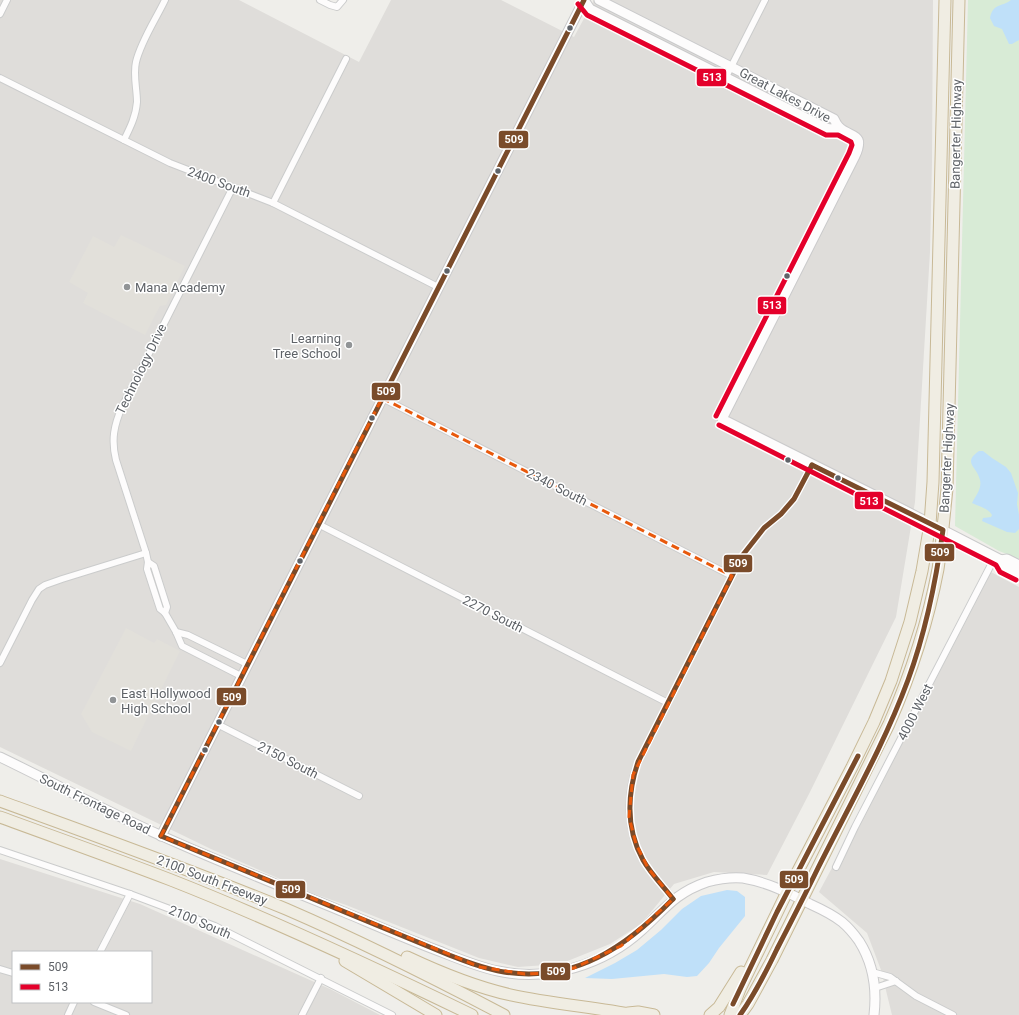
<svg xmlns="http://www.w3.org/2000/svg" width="1019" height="1015" viewBox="0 0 1019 1015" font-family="Roboto,sans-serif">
	<rect width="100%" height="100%" fill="#efeeea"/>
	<g fill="#dfddda" fill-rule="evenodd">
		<polygon points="0,0 239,0 359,62 391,0 501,0 574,37 594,0 933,0 932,162 930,252 915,502 896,617 810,792 767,875 714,872 674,884 641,924 610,944 560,964 518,967 479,958 346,905 312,893 211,849 0,747"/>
		<polygon points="991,572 1019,587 1019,1015 892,1015 881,970 867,933 819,892"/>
		<path d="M0,859L140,904L330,989L380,1015H0ZM13,952H151V1002H13Z"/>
	</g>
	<g fill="#e2e0da">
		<polygon points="121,235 185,266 166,305 160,306 145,335 83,303 88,293 69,282 93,236 114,247"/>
		<polygon points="126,628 154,643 157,639 180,651 131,751 92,732 81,714"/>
	</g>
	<polygon fill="#d8ebd6" points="968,0 1019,0 1019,559 999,551 955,526"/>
	<g fill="#bfe0f9">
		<path d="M1011,0H1019V40L1012,44H1009L1002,29L994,26L990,18C993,3 1002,7 1011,0Z"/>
		<path d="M979,451H983L992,458L1006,467L1011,473L1018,493L1017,504L1019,515V529L1015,533L1007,532L982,521L983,518L991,517L992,515C987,507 979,507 972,503C976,495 982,489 980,480C977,466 962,463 979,451Z"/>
		<polygon points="727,890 737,891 745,897 745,916 719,948 709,963 697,976 687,977 664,974 612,979 585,978 615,963 637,950 661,930 682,909 701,896"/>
	</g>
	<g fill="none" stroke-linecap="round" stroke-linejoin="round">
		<defs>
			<g id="street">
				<polyline points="320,0 330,5 337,7 343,0"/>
				<polyline points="0,14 7,0"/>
				<polyline points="726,77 765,0"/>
				<polyline points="0,78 170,163 273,203 438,287"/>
				<path d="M124,140C130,128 136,116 137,102C137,89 133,75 136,62C141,41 156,19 165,0"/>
				<path d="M233,187L122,407C114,425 111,440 116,460L146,553L148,562L147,569L160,609L165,613L176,632L182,646L241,676"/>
				<polyline points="273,203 346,59"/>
				<polyline points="382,398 732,576"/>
				<polyline points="318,524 668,703"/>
				<polyline points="148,562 154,566 167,607 165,613"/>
				<polyline points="176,632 188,635 247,664"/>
				<polyline points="0,663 32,600 39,589 45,585 62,579 146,553"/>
				<polyline points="217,724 359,796"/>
				<polyline points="0,850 130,894 215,926 392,1015"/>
				<polyline points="836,867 855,827 995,557"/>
				<path d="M673,899C663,886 651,874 643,860C626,829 626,794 638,762L742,556L764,528L781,514L794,499L812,465"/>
				<polyline points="100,952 130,894"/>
				<polyline points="0,969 13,973"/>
				<polyline points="872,972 890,977 916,996 953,1015"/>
				<polyline points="875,988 896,981"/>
				<polyline points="94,1002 126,1015"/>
				<polyline points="68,1015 74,1002"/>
				<polyline points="302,1015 321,978"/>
			</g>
			<g id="secondary">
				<polyline points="584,0 590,9 824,127 829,129 839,128"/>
				<path d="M599,0L834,119C835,121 837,125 839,127C850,138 866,132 855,156L722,419L902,509L1001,560L1007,559L1019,565"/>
				<polyline points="1001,560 1004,566 1019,574"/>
				<path d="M0,757C54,783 107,812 162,836C222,863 283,887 344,912C375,925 407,939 439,951C459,959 478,967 498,971C548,982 604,965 642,930C665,909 675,893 707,882C718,879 732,877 743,878C767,882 789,893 810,904C821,909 832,914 842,922C848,927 854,934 859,941C873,963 877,989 874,1015"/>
				<polyline points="161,836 584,0"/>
			</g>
			<g id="highway">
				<path d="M0,801C96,836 192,870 286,909C360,941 432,977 504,1015"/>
				<path d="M0,817C57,838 114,858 171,880C273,920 373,967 472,1015"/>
				<path d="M407,957C441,973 475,987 511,995C552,1004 594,1007 635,1015"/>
				<polyline points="345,961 436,1015"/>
				<polyline points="628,1013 638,1012 654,1015"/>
				<polyline points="710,1015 719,1007 741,972"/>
				<polyline points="730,1015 740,989 787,892 852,767 874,722 891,681 910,622 922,571 930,524 933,482 945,0"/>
				<path d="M740,1015L748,1004L772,960L889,724C911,674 928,622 938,569C942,542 944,516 947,489L959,0"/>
			</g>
		</defs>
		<use href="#street" stroke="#cbcccc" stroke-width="8"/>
		<use href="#secondary" stroke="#cacacb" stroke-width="11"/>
		<use href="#highway" stroke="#c8b996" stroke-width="13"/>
		<use href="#street" stroke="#fdfcfc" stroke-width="6"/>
		<use href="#secondary" stroke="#fdfcfc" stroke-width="9"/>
		<use href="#highway" stroke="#f0ede3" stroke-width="11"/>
		<defs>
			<g id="bus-1">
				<polyline points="161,836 584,0"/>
				<path d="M161,836L449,955C467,962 485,969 504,972C575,983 626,947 673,899"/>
				<path d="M673,899C663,886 651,874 643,860C626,829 627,795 638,762L742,556L764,528L781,514L794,499L812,465"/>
				<polyline points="733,1004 777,912 858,756"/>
				<path d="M740,1015C755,994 766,972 777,949C791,922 805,895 818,868C849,806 884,745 908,680C926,631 936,581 943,530L812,465"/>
			</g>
			<g id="bus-2">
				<polyline points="578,4 587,15 826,135 838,135 851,142 852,145 849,153 716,416"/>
				<polyline points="719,425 996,565 1000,572 1016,580"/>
			</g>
		</defs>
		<use href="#bus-1" stroke="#fff" stroke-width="8"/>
		<use href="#bus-2" stroke="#fff" stroke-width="8"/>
		<use href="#bus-1" stroke="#7a4b2a" stroke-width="5"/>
		<use href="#bus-2" stroke="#e4002b" stroke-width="5"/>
	</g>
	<path fill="none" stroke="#e8590c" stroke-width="3" stroke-dasharray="8 5" stroke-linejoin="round" d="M382,398L732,576L633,775L629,817L636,844L648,868L673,899L621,946L574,968L549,973L525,974L480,967L161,836Z"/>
	<g fill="#5f6368" stroke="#fff" stroke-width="1.5">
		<circle cx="570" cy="28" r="3.5"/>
		<circle cx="498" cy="171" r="3.5"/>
		<circle cx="447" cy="271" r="3.5"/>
		<circle cx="787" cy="276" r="3.5"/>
		<circle cx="372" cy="418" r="3.5"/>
		<circle cx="788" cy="460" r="3.5"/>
		<circle cx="838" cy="478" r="3.5"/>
		<circle cx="300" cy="561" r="3.5"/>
		<circle cx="219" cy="722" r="3.5"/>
		<circle cx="205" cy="750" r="3.5"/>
	</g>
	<g fill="#919496" stroke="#fff" stroke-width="1.5">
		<circle cx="127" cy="287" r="4"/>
		<circle cx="349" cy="345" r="4"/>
		<circle cx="113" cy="700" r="4"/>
	</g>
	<g text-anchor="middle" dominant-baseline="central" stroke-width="3" stroke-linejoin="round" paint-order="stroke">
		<g font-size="13" fill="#5f6368" stroke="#fff">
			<text transform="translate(785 95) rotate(28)">Great Lakes Drive</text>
			<text transform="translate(956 134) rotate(-89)">Bangerter Highway</text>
			<text transform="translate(219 182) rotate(20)">2400 South</text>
			<text transform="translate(141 369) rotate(-64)">Technology Drive</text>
			<text transform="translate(947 458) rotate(-87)">Bangerter Highway</text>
			<text transform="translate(557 487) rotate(27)">2340 South</text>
			<text transform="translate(493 614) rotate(27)">2270 South</text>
			<text transform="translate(915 712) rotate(-63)">4000 West</text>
			<text transform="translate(288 760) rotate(27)">2150 South</text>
			<text transform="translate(95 804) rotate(26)">South Frontage Road</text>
			<text transform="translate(212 880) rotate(21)">2100 South Freeway</text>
			<text transform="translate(200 922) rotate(23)">2100 South</text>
		</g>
		<g font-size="13" fill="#5f6368" stroke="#fff" text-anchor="start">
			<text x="135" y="287">Mana Academy</text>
			<text x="341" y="338" text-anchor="end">Learning<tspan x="341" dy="15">Tree School</tspan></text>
			<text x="121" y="693">East Hollywood<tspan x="121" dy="15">High School</tspan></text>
		</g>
	</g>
	<g stroke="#fff" stroke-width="1.5">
		<rect x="696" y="68" width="31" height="19" rx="4" fill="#e4002b"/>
		<rect x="498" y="130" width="31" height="19" rx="4" fill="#7a4b2a"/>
		<rect x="757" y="296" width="30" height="19" rx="4" fill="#e4002b"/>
		<rect x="371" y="382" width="30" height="19" rx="4" fill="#7a4b2a"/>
		<rect x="854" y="491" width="30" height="19" rx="4" fill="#e4002b"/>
		<rect x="924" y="543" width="31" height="19" rx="4" fill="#7a4b2a"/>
		<rect x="723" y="554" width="30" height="19" rx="4" fill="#7a4b2a"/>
		<rect x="216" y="687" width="31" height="19" rx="4" fill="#7a4b2a"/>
		<rect x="779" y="870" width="30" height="19" rx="4" fill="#7a4b2a"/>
		<rect x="275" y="880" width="31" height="19" rx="4" fill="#7a4b2a"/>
		<rect x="540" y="962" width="31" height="19" rx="4" fill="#7a4b2a"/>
	</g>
	<g font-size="11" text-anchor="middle" font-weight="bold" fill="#fff">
		<text x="712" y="81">513</text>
		<text x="514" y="143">509</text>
		<text x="772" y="309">513</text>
		<text x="386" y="395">509</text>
		<text x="869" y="505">513</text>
		<text x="940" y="556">509</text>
		<text x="738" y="567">509</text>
		<text x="232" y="701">509</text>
		<text x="794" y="883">509</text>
		<text x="291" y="893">509</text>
		<text x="556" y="975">509</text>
	</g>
	<rect x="12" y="951" width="140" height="52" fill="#ffffff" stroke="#bfc1c3"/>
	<rect x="20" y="964" width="20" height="6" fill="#7a4b2a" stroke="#bfc1c3"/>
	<text x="48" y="971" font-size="12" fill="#5f6368">509</text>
	<rect x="20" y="984" width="20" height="6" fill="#e4002b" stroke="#bfc1c3"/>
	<text x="48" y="991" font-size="12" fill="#5f6368">513</text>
</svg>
